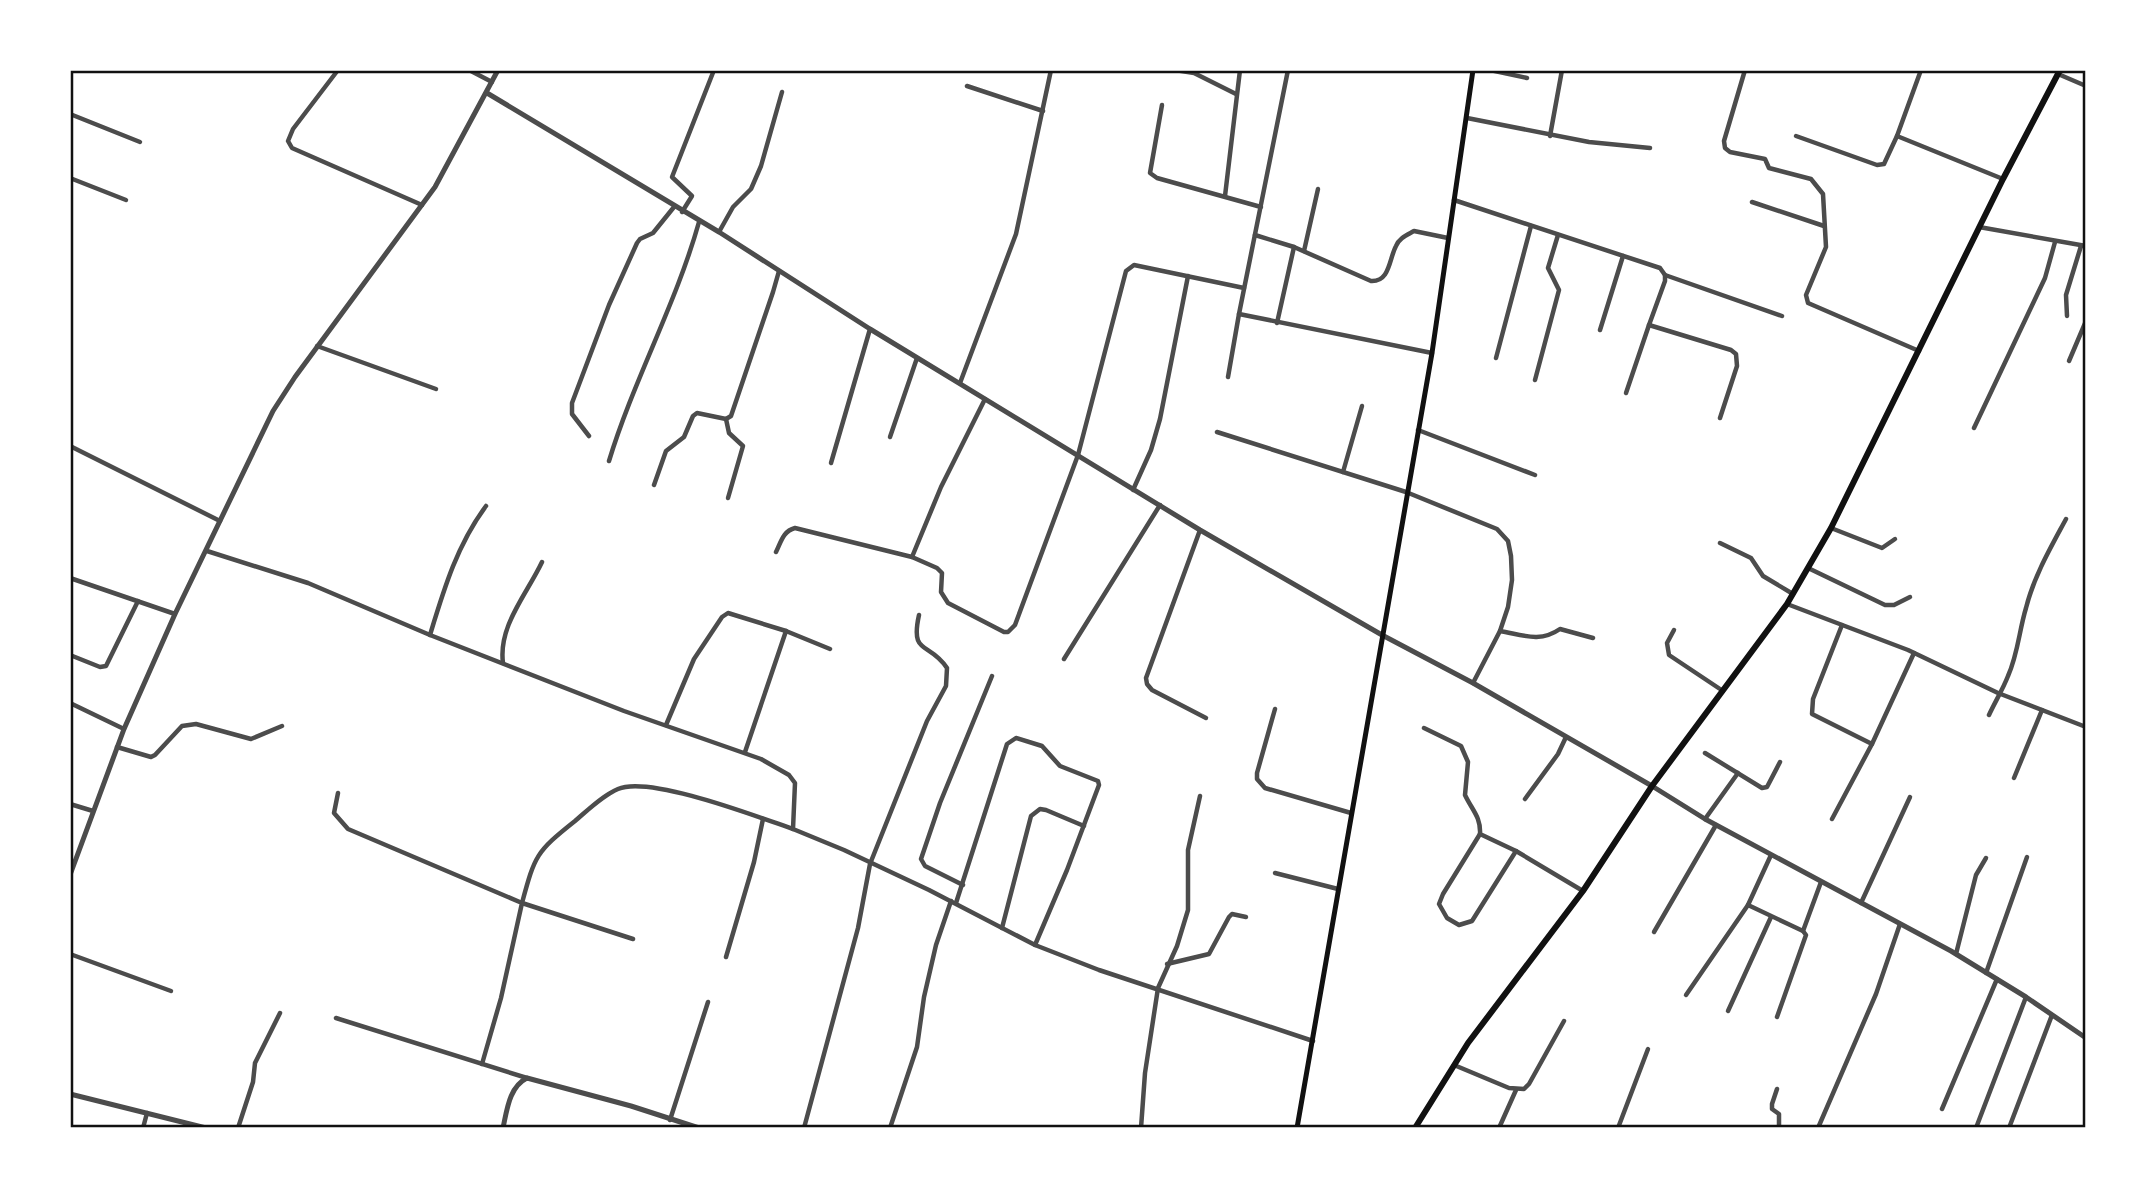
<svg xmlns="http://www.w3.org/2000/svg" width="2156" height="1198" viewBox="0 0 2156 1198" font-family="'Space Grotesk',sans-serif">
	<rect width="100%" height="100%" fill="#fff"/>
	<g fill="none" stroke-linecap="round" stroke-linejoin="round">
		<g stroke="#4c4c4c" stroke-width="4.5">
			<polyline points="338,70 293,129 288,141 292,148 422,205"/>
			<polyline points="469,70 492,82"/>
			<polyline points="1175,70 1194,73 1236,94"/>
			<polyline points="1490,70 1527,78"/>
			<polyline points="1745,70 1724,141 1725,148 1730,152 1765,159 1769,168 1811,179 1823,194 1826,247 1806,295 1808,303 1919,351"/>
			<polyline points="2058,74 2086,86"/>
			<polyline points="967,86 1043,111"/>
			<polyline points="1162,105 1150,173 1157,178 1261,207"/>
			<polyline points="70,114 140,142"/>
			<polyline points="1467,118 1589,142 1650,148"/>
			<polyline points="1550,136 1562,70"/>
			<polyline points="1796,136 1877,165 1884,164 1897,136 1921,70"/>
			<polyline points="1897,136 2003,179"/>
			<polyline points="70,178 126,200"/>
			<polyline points="1225,196 1240,70"/>
			<polyline points="1454,200 1660,268 1665,275 1665,281 1649,325 1731,350 1736,354 1737,366 1720,418"/>
			<polyline points="1752,202 1824,226"/>
			<polyline points="682,212 692,196 672,177 714,70"/>
			<polyline points="1979,227 2086,246"/>
			<polyline points="719,232 733,207 751,189 761,166 782,92"/>
			<path d="M1255,235L1294,247L1371,281C1390,282 1389,259 1396,246C1399,238 1407,235 1414,231L1448,238"/>
			<polyline points="1304,251 1318,189"/>
			<polyline points="1665,275 1782,316"/>
			<polyline points="1239,314 1288,70"/>
			<polyline points="2067,316 2066,295 2081,246"/>
			<polyline points="1277,323 1294,247"/>
			<polyline points="1600,330 1623,256"/>
			<polyline points="317,346 436,389"/>
			<polyline points="1496,358 1531,226"/>
			<polyline points="2069,361 2086,321"/>
			<polyline points="1228,377 1239,314 1432,353"/>
			<polyline points="1535,380 1559,290 1548,268 1558,235"/>
			<polyline points="960,383 1016,234 1051,70"/>
			<polyline points="1626,393 1649,325"/>
			<polyline points="726,419 729,433 743,446 728,498"/>
			<polyline points="1974,428 2045,278 2055,242"/>
			<polyline points="1418,430 1535,475"/>
			<polyline points="1217,432 1406,492 1497,529 1508,541 1511,556 1512,580 1508,607 1500,631 1473,683"/>
			<polyline points="589,436 572,414 572,403 609,305 637,243 640,239 653,233 674,207"/>
			<polyline points="890,437 917,358"/>
			<polyline points="70,446 220,521"/>
			<path d="M609,461C634,379 676,304 699,222"/>
			<polyline points="831,463 870,329"/>
			<polyline points="1343,472 1362,406"/>
			<polyline points="654,485 666,451 684,437 693,416 697,413 726,419 731,416 773,292 779,271"/>
			<polyline points="1133,490 1151,450 1160,419 1188,276"/>
			<polyline points="1831,528 1882,548 1895,539"/>
			<polyline points="1200,530 1146,678 1147,684 1152,690 1206,718"/>
			<polyline points="1720,543 1751,558 1763,576 1793,594"/>
			<polyline points="207,551 308,583 430,635 624,711 761,759 789,775 795,783 793,829 844,850 929,890 1035,945 1099,970 1313,1041"/>
			<path d="M776,552C781,542 783,531 795,528L912,557L937,568L942,573L941,592L948,603L1004,632H1008L1015,625L1078,455L1126,271L1134,265L1244,288"/>
			<polyline points="912,557 941,487 985,399"/>
			<polyline points="1808,568 1885,605 1894,605 1910,597"/>
			<polyline points="70,578 175,614"/>
			<polyline points="1787,604 1908,650 1998,693 2086,727"/>
			<polyline points="1842,625 1813,699 1812,714 1872,744"/>
			<polyline points="1674,630 1667,643 1669,655 1723,691"/>
			<path d="M1500,631C1523,635 1540,643 1560,629L1593,638"/>
			<path d="M430,635C444,589 457,545 486,506"/>
			<polyline points="70,655 100,667 106,666 138,601"/>
			<polyline points="1064,659 1160,505"/>
			<path d="M503,663C498,626 527,594 542,562"/>
			<polyline points="70,703 124,729"/>
			<polyline points="1275,709 1257,773 1257,779 1265,788 1351,813"/>
			<path d="M1989,715C1995,702 2003,689 2008,676C2018,654 2019,631 2026,608C2034,576 2051,547 2066,519"/>
			<polyline points="666,725 694,659 722,617 728,613 786,631 830,649"/>
			<path d="M1424,728L1461,746L1468,762L1465,795C1472,810 1481,817 1480,834L1516,851L1583,891"/>
			<polyline points="117,747 151,757 155,755 182,726 196,724 251,739 282,726"/>
			<polyline points="745,752 786,631"/>
			<polyline points="1705,753 1762,788 1767,787 1780,762"/>
			<polyline points="2014,778 2042,710"/>
			<polyline points="338,793 334,813 348,829 522,903 501,998 482,1064"/>
			<polyline points="1525,799 1558,754 1566,737"/>
			<polyline points="70,804 93,811"/>
			<polyline points="1705,819 1738,773"/>
			<polyline points="1832,819 1872,744 1914,653"/>
			<polyline points="1480,834 1443,894 1439,904 1447,918 1459,925 1472,921 1516,851"/>
			<polyline points="1275,873 1338,889"/>
			<polyline points="963,885 925,866 921,859 940,803 992,676"/>
			<polyline points="956,903 1007,744 1016,738 1042,746 1060,766 1098,781 1099,785 1067,870 1035,945"/>
			<polyline points="1861,903 1910,797"/>
			<polyline points="1748,905 1803,931 1806,935 1777,1017"/>
			<polyline points="1002,928 1031,816 1040,809 1046,810 1084,826"/>
			<polyline points="1803,931 1821,882"/>
			<polyline points="1654,932 1716,825"/>
			<path d="M633,939L522,903C535,855 536,852 575,821C588,810 602,796 618,789C649,775 758,817 793,829"/>
			<polyline points="70,954 171,991"/>
			<polyline points="1956,954 1976,875 1986,858"/>
			<polyline points="726,957 754,862 763,819"/>
			<polyline points="1167,964 1209,954 1229,917 1232,914 1246,917"/>
			<polyline points="1986,973 2027,857"/>
			<polyline points="1686,995 1748,905 1771,855"/>
			<polyline points="1728,1011 1771,917"/>
			<polyline points="336,1018 527,1078"/>
			<polyline points="1454,1065 1509,1088 1524,1089 1529,1084 1564,1021"/>
			<polyline points="1777,1089 1772,1104 1772,1109 1779,1114 1779,1128"/>
			<polyline points="1942,1109 1997,979"/>
			<polyline points="670,1120 708,1002"/>
			<polyline points="143,1128 147,1113"/>
			<polyline points="238,1128 253,1082 255,1063 280,1013"/>
			<path d="M804,1128L858,928L870,864L927,721L946,686L947,668C929,641 910,656 919,615"/>
			<polyline points="890,1128 917,1047 924,997 936,945 951,901"/>
			<polyline points="1141,1128 1145,1073 1158,988 1177,946 1188,910 1188,850 1200,796"/>
			<polyline points="1499,1128 1516,1090"/>
			<polyline points="1618,1128 1648,1049"/>
			<polyline points="1818,1128 1876,994 1900,924"/>
			<polyline points="1976,1128 2026,997"/>
			<polyline points="2009,1128 2052,1015"/>
		</g>
		<g stroke="#4c4c4c" stroke-width="5">
			<polyline points="487,93 719,232 870,329 1200,530 1382,635 1473,683 1652,786 1705,819 1951,951 2026,997 2086,1038"/>
			<polyline points="70,875 124,729 175,614 273,411 295,377 435,187 498,70"/>
			<polyline points="70,1094 206,1128"/>
			<path d="M503,1128C507,1110 509,1087 527,1078L631,1106L699,1128"/>
		</g>
		<polyline stroke="#111" stroke-width="5" points="1297,1128 1432,353 1473,70"/>
		<polyline stroke="#111" stroke-width="6" points="1415,1128 1468,1043 1583,891 1652,786 1787,604 1831,528 2003,179 2060,70"/>
	</g>
	<rect width="2156" height="1198" fill="none" stroke="#ffffff" stroke-width="144"/>
	<rect x="72" y="72" width="2012" height="1054" fill="none" stroke="#111" stroke-width="2.5"/>
</svg>
